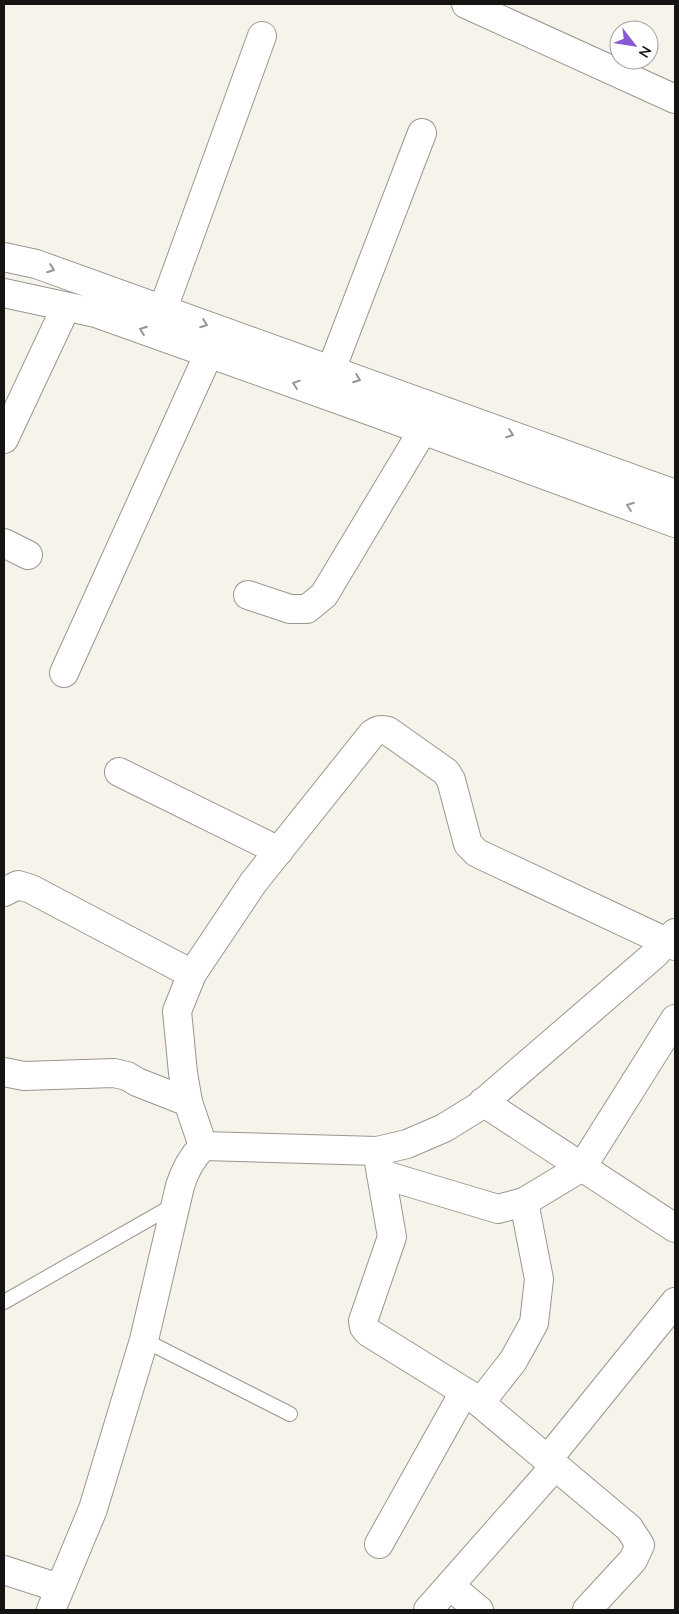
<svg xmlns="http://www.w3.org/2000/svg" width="679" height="1614" viewBox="0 0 679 1614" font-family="'Nunito Sans',sans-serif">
	<rect width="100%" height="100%" fill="#f6f3eb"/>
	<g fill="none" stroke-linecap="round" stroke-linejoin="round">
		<defs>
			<g id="lane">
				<polyline points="4,1302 174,1205"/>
				<polyline points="144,1340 290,1414"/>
			</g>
			<g id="street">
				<polyline points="466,4 675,99"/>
				<polyline points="163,309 262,36"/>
				<polyline points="331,370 422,133"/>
				<polyline points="4,439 66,307"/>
				<polyline points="4,543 28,555"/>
				<polyline points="248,595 290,609 307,609 324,595 423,430"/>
				<polyline points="64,673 209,353"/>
				<polyline points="119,772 279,851"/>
				<polyline points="4,892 18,885 31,889 192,974"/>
				<polyline points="4,1072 24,1076 114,1073 127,1076 137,1082 188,1102 203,1146"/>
				<path d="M188,1102L183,1073L177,1011L192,974L253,883L372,734C378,730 381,729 388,731L446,772L451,780L468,844L477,853L675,946"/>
				<polyline points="483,1102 675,1228"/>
				<polyline points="377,1151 392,1237 363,1321 364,1327 368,1332 473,1397 629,1528 640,1545 633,1560 587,1610"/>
				<polyline points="381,1174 498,1209 524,1202 582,1167 675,1019"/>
				<polyline points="480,1403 513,1361 534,1323 539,1279 524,1202"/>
				<polyline points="548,1459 675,1302"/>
				<polyline points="379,1544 464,1392"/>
				<polyline points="4,1570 59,1588"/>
				<polyline points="450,1586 479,1610"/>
				<path d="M51,1610L93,1509L144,1340L180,1186C185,1170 191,1159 203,1146L377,1151L407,1144L444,1128L478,1107L654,955L675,933"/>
				<polyline points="428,1610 555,1466"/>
			</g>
			<g id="secondary">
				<polyline points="4,257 36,264 675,494"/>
				<polyline points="4,293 96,313 379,414 675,523"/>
			</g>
		</defs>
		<use href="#lane" stroke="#9a968f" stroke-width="16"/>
		<use href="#street" stroke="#9a968f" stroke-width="30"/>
		<use href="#secondary" stroke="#9a968f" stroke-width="30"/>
		<use href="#lane" stroke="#fff" stroke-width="14"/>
		<use href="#street" stroke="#fff" stroke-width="28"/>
		<use href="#secondary" stroke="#fff" stroke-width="28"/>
	</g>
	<defs><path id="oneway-chevron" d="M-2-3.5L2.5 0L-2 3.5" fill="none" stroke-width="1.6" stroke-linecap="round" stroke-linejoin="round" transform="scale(1.25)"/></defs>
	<g stroke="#969594">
		<use href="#oneway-chevron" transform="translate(51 269) rotate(20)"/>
		<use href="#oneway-chevron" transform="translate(204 324) rotate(20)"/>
		<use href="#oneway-chevron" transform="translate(143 330) rotate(-160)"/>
		<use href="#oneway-chevron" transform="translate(357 379) rotate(20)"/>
		<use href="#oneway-chevron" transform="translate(296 384) rotate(-161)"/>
		<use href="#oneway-chevron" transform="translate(510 434) rotate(20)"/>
		<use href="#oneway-chevron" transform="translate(630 506) rotate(-160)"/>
	</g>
	<rect width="679" height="1614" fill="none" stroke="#161412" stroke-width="10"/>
	<g transform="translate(634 45) rotate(121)"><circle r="24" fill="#ffffff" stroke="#a2a1a0"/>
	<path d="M0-4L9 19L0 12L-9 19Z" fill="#875ad3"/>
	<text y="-8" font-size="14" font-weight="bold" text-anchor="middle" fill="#161412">N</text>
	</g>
</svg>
